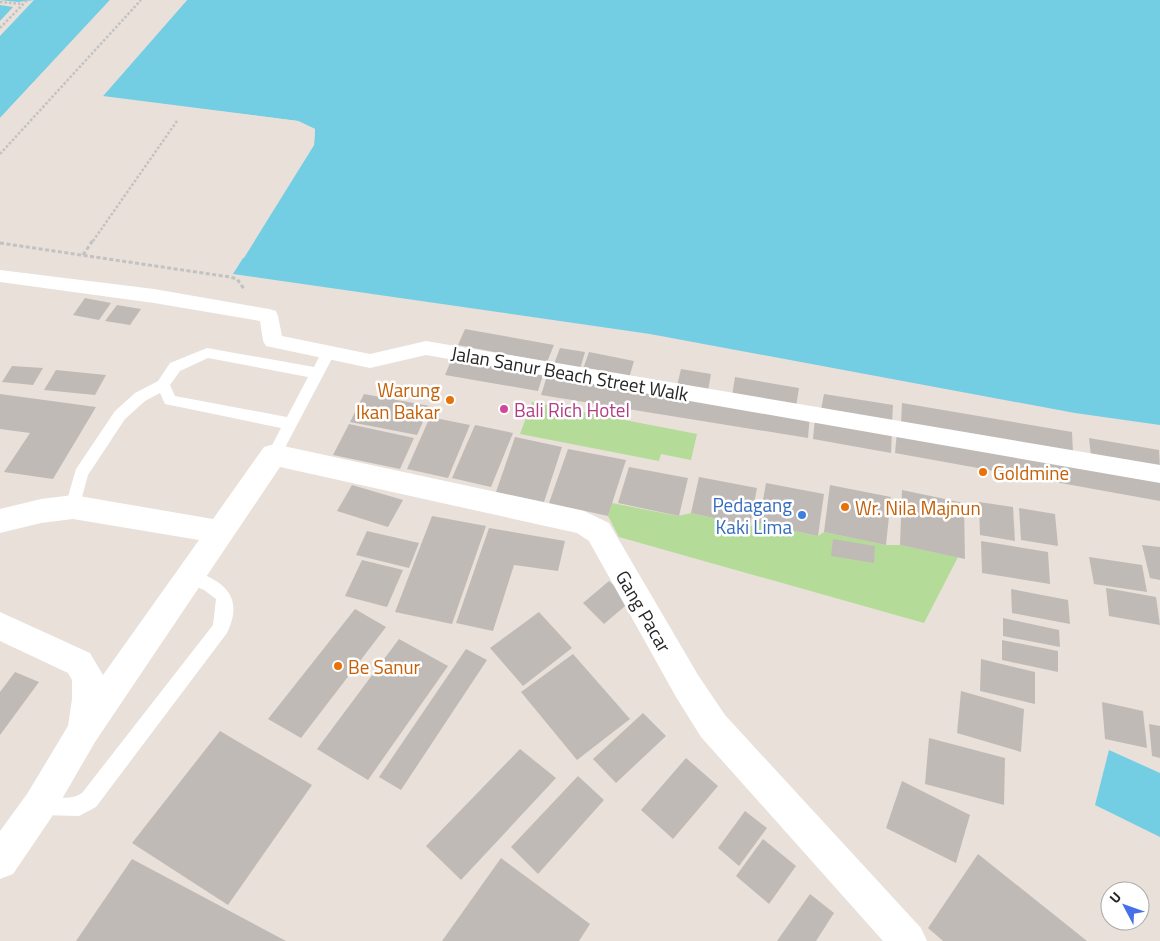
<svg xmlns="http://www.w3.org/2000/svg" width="1160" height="941" viewBox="0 0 1160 941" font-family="'Titillium Web',sans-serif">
	<rect width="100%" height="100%" fill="#e8e0d9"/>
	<g fill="#b5db99">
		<polygon points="532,402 697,434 691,460 661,454 659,461 520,434"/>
		<polygon points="612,503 678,516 691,513 750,526 759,523 818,536 824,532 886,545 900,545 958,557 924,623 619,537 608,516"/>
	</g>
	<g fill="#73cee3">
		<polygon points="0,0 110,0 0,118"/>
		<polygon points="187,0 1160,0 1160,425 1075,413 650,334 233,274 314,145 315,129 298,121 102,97"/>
		<polygon points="1109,750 1160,773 1160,837 1095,805"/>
	</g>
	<g fill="#e8e0d9">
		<polygon points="0,0 18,2 34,0 0,36 0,21 13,7 0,5"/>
		<polygon points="110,0 113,0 0,120 0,118"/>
		<polygon points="184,0 187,0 103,96 298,121 315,129 314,145 244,258 241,258 312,144 312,130 297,124 102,99 100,97"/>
	</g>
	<g fill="#c0bab6">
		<polygon points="85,298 111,303 99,320 73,315"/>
		<polygon points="117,305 141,309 130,325 105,321"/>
		<polygon points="465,329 554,345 547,362 458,345"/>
		<polygon points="560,348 585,352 580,369 554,364"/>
		<polygon points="589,352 634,361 629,378 583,369"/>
		<polygon points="453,356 544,372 538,391 445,375"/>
		<polygon points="12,366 43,368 33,385 2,382"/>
		<polygon points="681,369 711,374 708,391 677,386"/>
		<polygon points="56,370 106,375 95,395 44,390"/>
		<polygon points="548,373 810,414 808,438 541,395"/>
		<polygon points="735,377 799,388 796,407 732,396"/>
		<polygon points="0,394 96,407 53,479 4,472 30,433 0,429"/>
		<polygon points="364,394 430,406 417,435 350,422"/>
		<polygon points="824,394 893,405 892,422 821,410"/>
		<polygon points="902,403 1072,432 1073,452 901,423"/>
		<polygon points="430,417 470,425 448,478 407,469"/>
		<polygon points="815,418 892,431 891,453 813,439"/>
		<polygon points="349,424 414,438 400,469 333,455"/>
		<polygon points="475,425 513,433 491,487 452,478"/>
		<polygon points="897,432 1160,478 1160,501 895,453"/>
		<polygon points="515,437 562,447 544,502 496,492"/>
		<polygon points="1089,438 1159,450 1160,469 1091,456"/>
		<polygon points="568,449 626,460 608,516 549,503"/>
		<polygon points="629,467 688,478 679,516 618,503"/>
		<polygon points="699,477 757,488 750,526 691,513"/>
		<polygon points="766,483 824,494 818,536 759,523"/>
		<polygon points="352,485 403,500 388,527 337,511"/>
		<polygon points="830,485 891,497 886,545 824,532"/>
		<polygon points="902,490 964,503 965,559 900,545"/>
		<polygon points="979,502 1013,507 1015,541 980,535"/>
		<polygon points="1019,508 1055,514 1058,546 1021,540"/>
		<polygon points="432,516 486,526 452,624 395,612"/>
		<polygon points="489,528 565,541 558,571 514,565 493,631 456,623"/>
		<polygon points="367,531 419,543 409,568 356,555"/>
		<polygon points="833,539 875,546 874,563 831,556"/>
		<polygon points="981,541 1048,552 1050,584 982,573"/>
		<polygon points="1142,545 1160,547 1160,580 1150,578"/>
		<polygon points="1089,557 1142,565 1147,592 1094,584"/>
		<polygon points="362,560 403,570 387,607 345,596"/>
		<polygon points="609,581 631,601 604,624 583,603"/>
		<polygon points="1106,588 1156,597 1160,625 1109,616"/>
		<polygon points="1011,589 1068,600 1070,624 1012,613"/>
		<polygon points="355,609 386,627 301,738 268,719"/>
		<polygon points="539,612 572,648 523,686 490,648"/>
		<polygon points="1003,618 1059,630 1060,647 1003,636"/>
		<polygon points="399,639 448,666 368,780 317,749"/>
		<polygon points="1002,640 1058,651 1058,672 1002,660"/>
		<polygon points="466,649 487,660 401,790 379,777"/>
		<polygon points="573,654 630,719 577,760 521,692"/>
		<polygon points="981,659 1035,672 1035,704 980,691"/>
		<polygon points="15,672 39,682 0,735 0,692"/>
		<polygon points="961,691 1024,709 1021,752 957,733"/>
		<polygon points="1102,702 1143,711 1147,748 1105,739"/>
		<polygon points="643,713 666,736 616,783 593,759"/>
		<polygon points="1149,724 1160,726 1160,758 1152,756"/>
		<polygon points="220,731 312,785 228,905 132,843"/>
		<polygon points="929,738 1005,758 1004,805 925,784"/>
		<polygon points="520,749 556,778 461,880 426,846"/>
		<polygon points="686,758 718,786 673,839 641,810"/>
		<polygon points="578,776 604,800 538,874 511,847"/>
		<polygon points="902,781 970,815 956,863 886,828"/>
		<polygon points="745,811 767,828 739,866 718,848"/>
		<polygon points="763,839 796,866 769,904 736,876"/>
		<polygon points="978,854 1087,941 943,941 928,928"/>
		<polygon points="501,858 590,924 579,941 442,941"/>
		<polygon points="132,859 286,941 76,941"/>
		<polygon points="810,894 834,913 816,941 777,941"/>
	</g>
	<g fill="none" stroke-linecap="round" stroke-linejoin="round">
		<g stroke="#c2c2c2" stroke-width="2.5" stroke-dasharray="2.5 2" stroke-linecap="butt">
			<polyline points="0,2 23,4"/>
			<polyline points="0,28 27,0"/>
			<polyline points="0,154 141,0"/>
			<polyline points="93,241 177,121"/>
		</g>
		<g stroke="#c2c2c2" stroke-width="3" stroke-dasharray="4 2.5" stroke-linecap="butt">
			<polyline points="0,243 230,277 237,279 244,289"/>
			<polyline points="83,255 93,240"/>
		</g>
		<g fill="#fff" fill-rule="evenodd">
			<path d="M329,346L334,347L336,351L279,459L274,461L269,459L267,455L281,428L170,405L165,404L160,393L145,401L125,419L88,475L78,512L73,513L68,512L65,507L76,469L115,411L135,393L158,381L170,363L207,348L314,367L324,347ZM208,358L308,377L287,417L175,396L170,385L180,371Z"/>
			<path d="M190,569C223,581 245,595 227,633L96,807L79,816L39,815L32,813L30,806L32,799C48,793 68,803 82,793L213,625L216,599L204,590L184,581L182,576L184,571Z"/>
		</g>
		<polygon fill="#fff" fill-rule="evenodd" points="0,270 154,289 269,309 276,311 278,316 282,336 370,354 426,341 1160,465 1160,483 426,355 370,368 266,346 263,341 260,321 154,303 0,282"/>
		<polygon fill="#fff" fill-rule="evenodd" points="274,444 584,511 609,523 698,675 725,715 921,928 927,941 883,941 701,737 676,697 589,541 577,533 280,467 95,742 51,818 13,874 0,879 0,831 27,794 68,726 72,699 72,680 68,673 0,641 0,612 90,653 103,675 199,540 73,519 41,523 0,533 0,509 41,499 73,495 213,519 264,447"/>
	</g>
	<g fill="#e8710a" stroke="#fff" stroke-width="2">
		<circle cx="450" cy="400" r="5"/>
		<circle cx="983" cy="472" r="5"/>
		<circle cx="845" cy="507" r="5"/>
		<circle cx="338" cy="666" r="5"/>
	</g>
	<circle fill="#d1479c" stroke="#fff" stroke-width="2" cx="504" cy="409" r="5"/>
	<circle fill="#3f7fe0" stroke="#fff" stroke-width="2" cx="802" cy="515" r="5"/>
	<g text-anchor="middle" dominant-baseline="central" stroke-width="5" stroke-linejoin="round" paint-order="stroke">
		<g font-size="19" fill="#262626" stroke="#fff">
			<text transform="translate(570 373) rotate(10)">Jalan Sanur Beach Street Walk</text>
			<text transform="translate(644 611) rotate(60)">Gang Pacar</text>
		</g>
		<g font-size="19" fill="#c56008" stroke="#fff" text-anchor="start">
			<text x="440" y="389" text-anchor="end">Warung<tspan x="440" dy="22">Ikan Bakar</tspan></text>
			<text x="993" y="472">Goldmine</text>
			<text x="855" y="507">Wr. Nila Majnun</text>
			<text x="348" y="666">Be Sanur</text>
		</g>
		<g font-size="19" fill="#b23c85" stroke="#fff" text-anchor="start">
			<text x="514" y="409">Bali Rich Hotel</text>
		</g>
		<g font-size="19" fill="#366cbe" stroke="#fff" text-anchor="end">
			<text x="792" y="504">Pedagang<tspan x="792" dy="22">Kaki Lima</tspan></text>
		</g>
	</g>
	<g transform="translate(1125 906) rotate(311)"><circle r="24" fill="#ffffff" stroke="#a8a8a8"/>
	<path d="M0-4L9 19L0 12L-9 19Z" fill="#4570e9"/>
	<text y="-8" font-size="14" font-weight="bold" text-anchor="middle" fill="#262626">U</text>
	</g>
</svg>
